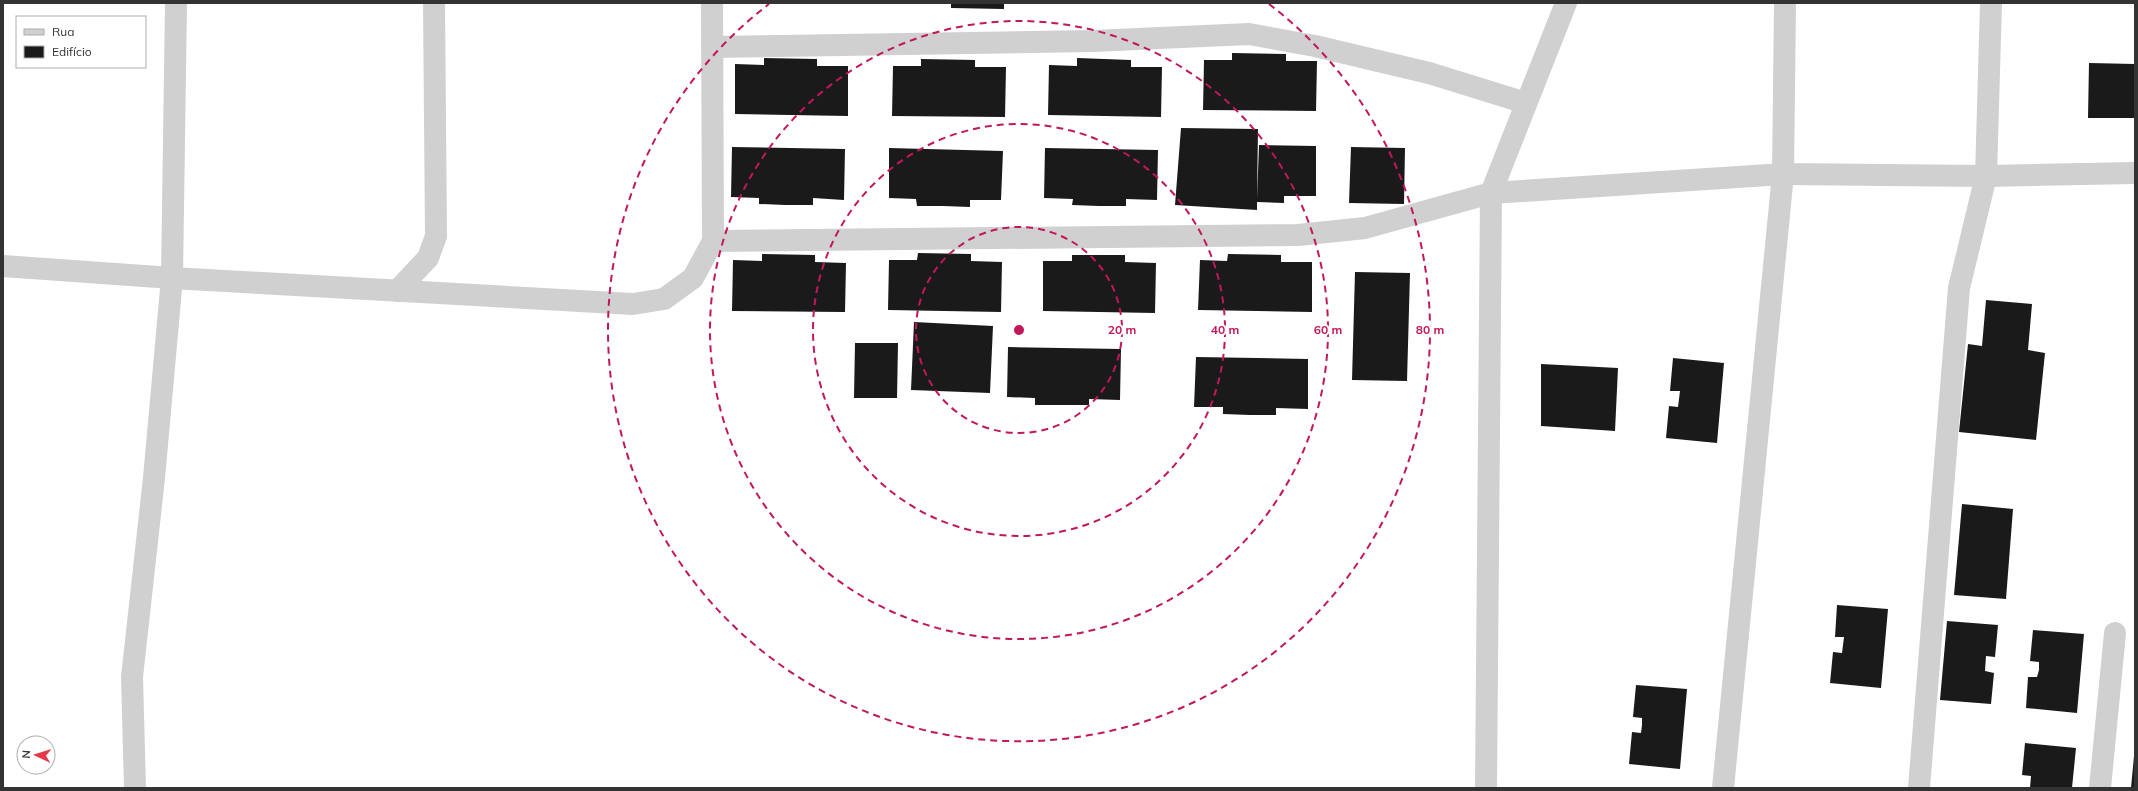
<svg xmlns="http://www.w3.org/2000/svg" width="2138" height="791" viewBox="0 0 2138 791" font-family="Mulish,sans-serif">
	<rect width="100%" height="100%" fill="#fff"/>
	<g fill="#1a1a1a">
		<polygon points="951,3 1004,3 1004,9 951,8"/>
		<polygon points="1232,53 1286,54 1286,61 1317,61 1316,111 1203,110 1204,60 1232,60"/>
		<polygon points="764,58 817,59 817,66 848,66 848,116 735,114 735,64 764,65"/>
		<polygon points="1077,58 1131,60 1131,67 1162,67 1161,117 1048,115 1049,65 1077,66"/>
		<polygon points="921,59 975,60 975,67 1006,67 1005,117 892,116 893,66 921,66"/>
		<polygon points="2089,63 2135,64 2135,118 2088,118"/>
		<polygon points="1181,128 1258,129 1257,199 1259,145 1316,146 1316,196 1284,196 1284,203 1257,202 1257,210 1175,205"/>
		<polygon points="732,147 845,149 844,200 813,198 813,205 785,205 759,204 759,198 731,197"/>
		<polygon points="1351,147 1405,148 1404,204 1349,203"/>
		<polygon points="889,148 1003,151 1001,200 970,200 970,207 943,206 917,206 916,199 889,198"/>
		<polygon points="1045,148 1158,150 1157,200 1126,199 1126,206 1099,206 1072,205 1073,199 1044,198"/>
		<polygon points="918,253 971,254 971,261 1002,262 1001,312 888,310 889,260 917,260"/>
		<polygon points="762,254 815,255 815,262 846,263 845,312 732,311 733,260 762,261"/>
		<polygon points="1228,254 1281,255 1281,262 1312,262 1312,312 1198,310 1200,260 1227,261"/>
		<polygon points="1072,255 1125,255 1125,262 1156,263 1155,313 1043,311 1043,261 1072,261"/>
		<polygon points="1355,272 1410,273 1407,381 1352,380"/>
		<polygon points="1986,300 2032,304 2028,350 2045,353 2036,440 1959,432 1968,344 1982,346"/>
		<polygon points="914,322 993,326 990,393 911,390"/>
		<polygon points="855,343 898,343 897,398 854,398"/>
		<polygon points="1008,347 1121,349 1120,400 1089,399 1089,405 1035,405 1035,398 1007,397"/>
		<polygon points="1196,357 1308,359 1308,409 1276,408 1276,415 1250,415 1223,414 1223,407 1194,407"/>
		<polygon points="1673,358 1724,363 1717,443 1666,438 1669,406 1678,407 1680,391 1670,391"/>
		<polygon points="1541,364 1618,368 1615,431 1541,426"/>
		<polygon points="1962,504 2013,509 2006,599 1954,595"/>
		<polygon points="1837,605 1888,609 1881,688 1830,683 1833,652 1842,653 1844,637 1835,637"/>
		<polygon points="1947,621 1998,625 1995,657 1986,656 1985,671 1994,673 1991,704 1940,700"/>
		<polygon points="2033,630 2084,634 2077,713 2026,708 2028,677 2037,677 2039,670 2039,662 2030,661"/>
		<polygon points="1636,685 1687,689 1680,769 1629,764 1632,732 1641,733 1642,725 1642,718 1633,717"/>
		<polygon points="2025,743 2076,748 2072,788 2030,788 2031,776 2022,775"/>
		<polygon points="2134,756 2135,788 2131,788"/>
	</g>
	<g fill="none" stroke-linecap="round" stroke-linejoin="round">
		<g stroke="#d0d0d0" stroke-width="22">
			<polyline points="1785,3 1783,174 1986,176 2135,173"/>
			<polyline points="712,47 1093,41 1249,34 1315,46 1429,73 1526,103"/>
			<polyline points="713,241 1298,235 1365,228 1491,193 1783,174 1723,788"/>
			<polyline points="3,266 172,278 633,304 664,299 693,278 713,241 712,3"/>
			<polyline points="397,291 428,258 436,236 434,3"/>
			<polyline points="135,788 132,677 154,478 172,278 176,3"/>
			<polyline points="1486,788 1491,193 1566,3"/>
			<polyline points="1919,788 1959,288 1986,176 1991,3"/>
			<polyline points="2100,788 2115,633"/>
		</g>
	</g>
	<g fill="none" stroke="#c2185b" stroke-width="2" stroke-dasharray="7 5">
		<circle cx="1019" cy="330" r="103"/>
		<circle cx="1019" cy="330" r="206"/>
		<circle cx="1019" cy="330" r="309"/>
		<path d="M1269 4A411 411 0 1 1 769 4"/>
	</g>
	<circle cx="1019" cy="330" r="6" fill="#c2185b" stroke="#fff" stroke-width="2"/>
	<g font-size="12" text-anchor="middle" font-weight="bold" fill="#c2185b" stroke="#fff" stroke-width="4" stroke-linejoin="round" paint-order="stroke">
		<text x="1122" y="334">20 m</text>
		<text x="1225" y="334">40 m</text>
		<text x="1328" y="334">60 m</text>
		<text x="1430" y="334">80 m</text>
	</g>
	<rect width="2138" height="791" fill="none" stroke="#333333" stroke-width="8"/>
	<rect x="16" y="16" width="130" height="52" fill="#ffffff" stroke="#adadad"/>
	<rect x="24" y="29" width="20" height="6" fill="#d0d0d0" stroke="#adadad"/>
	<text x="52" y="36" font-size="12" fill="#333333">Rua</text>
	<rect x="24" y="46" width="20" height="12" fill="#1a1a1a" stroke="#adadad"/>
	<text x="52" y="56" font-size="12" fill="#333333">Edifício</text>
	<g transform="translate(36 755) rotate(274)"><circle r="19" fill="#ffffff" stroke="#adadad"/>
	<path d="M0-3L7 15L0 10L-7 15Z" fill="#e63946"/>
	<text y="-6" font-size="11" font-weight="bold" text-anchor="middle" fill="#333333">N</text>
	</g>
</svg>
